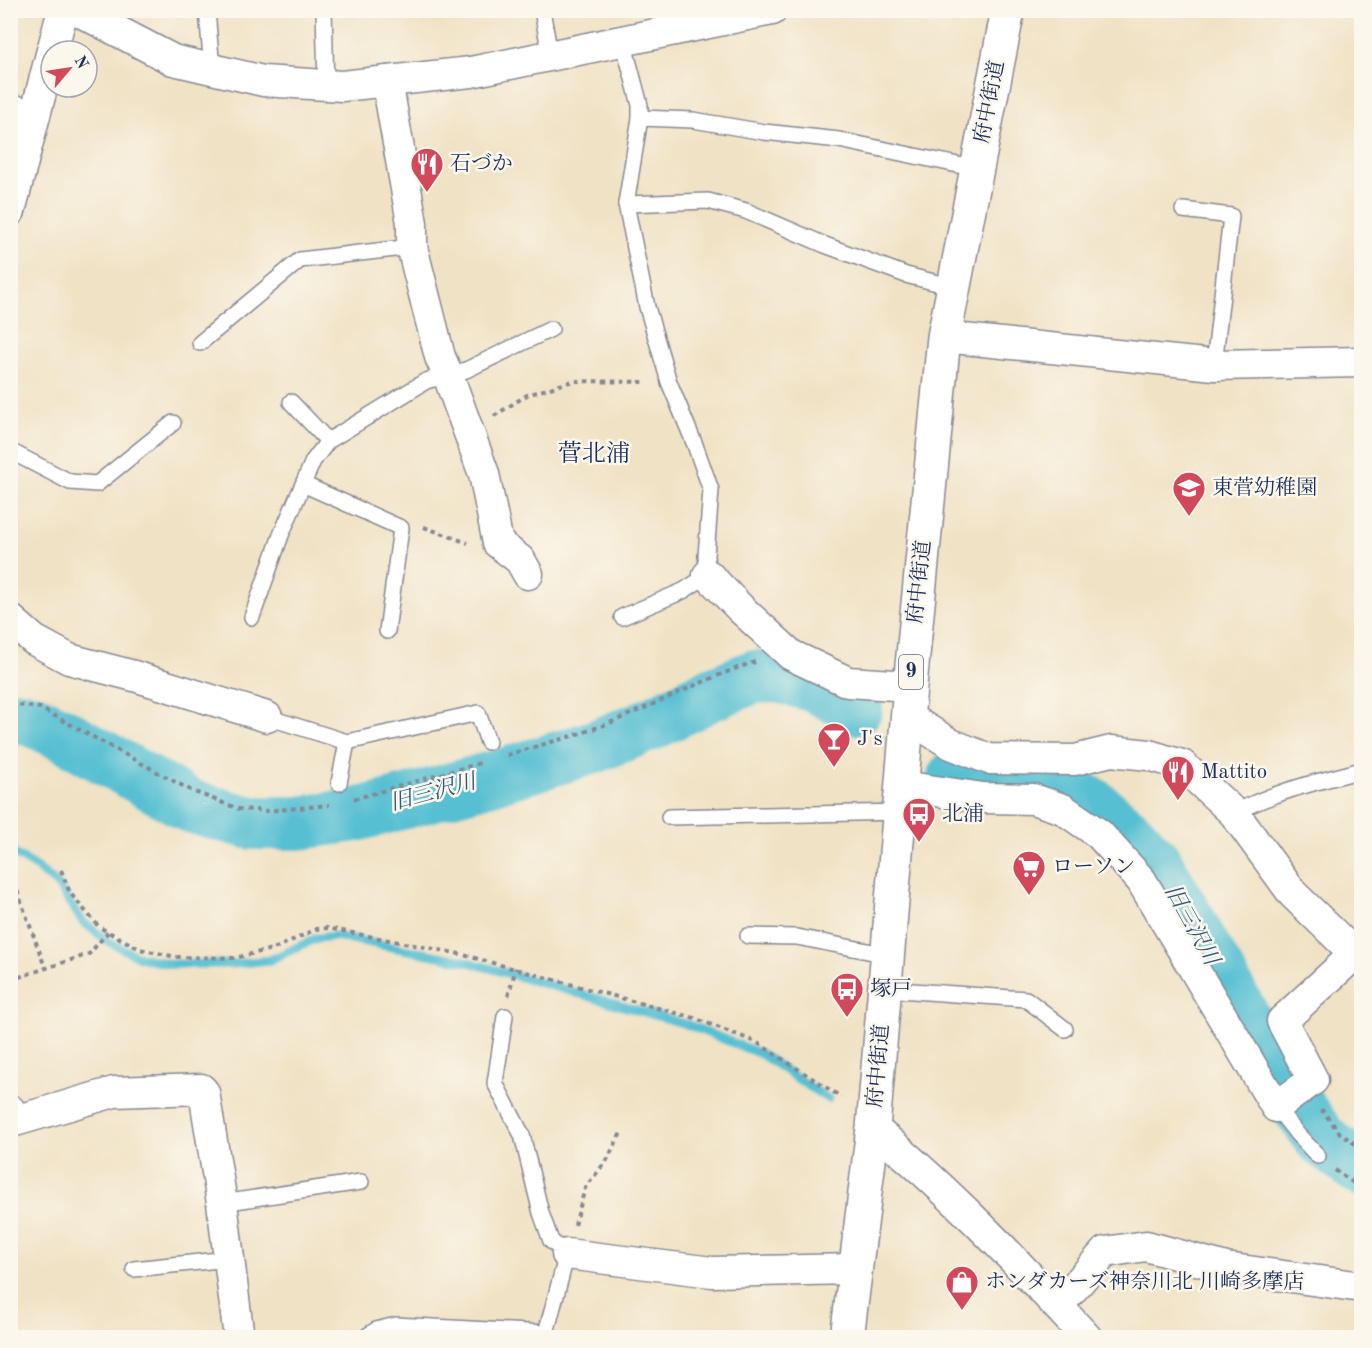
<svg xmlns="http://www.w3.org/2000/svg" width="1372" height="1348" viewBox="0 0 1372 1348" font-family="'Old Standard TT','Noto Serif JP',serif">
	<rect width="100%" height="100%" fill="#fbf7ec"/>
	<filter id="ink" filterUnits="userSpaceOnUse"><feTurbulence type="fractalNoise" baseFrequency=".0167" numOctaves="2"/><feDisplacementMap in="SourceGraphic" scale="12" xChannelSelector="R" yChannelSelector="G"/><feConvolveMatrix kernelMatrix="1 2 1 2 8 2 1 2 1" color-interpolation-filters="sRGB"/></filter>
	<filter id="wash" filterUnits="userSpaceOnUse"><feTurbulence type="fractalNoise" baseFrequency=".008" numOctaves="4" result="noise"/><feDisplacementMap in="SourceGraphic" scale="24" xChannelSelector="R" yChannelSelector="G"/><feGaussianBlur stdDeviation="1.35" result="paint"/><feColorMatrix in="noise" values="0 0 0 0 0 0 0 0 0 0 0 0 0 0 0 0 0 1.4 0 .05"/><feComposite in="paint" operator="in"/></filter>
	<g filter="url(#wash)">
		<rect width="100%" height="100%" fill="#f0e2c5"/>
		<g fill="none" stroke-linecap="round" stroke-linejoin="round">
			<polyline stroke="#56c0d2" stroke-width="9" points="10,851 36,867 57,884 83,922 109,942 139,957 170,964 233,964 270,960 317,938 336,936 464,961 686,1024 761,1054 828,1099"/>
			<g stroke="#56c0d2" stroke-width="54">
				<polyline points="10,716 33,720 66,736 192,807 251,823 299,823 356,815 409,801 495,777 594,747 651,724 709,695 753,677 778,676 815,686 856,708"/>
				<polyline points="954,777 1048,782 1094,805 1128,833 1156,863 1280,1082 1322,1140 1362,1170"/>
			</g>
		</g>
	</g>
	<g filter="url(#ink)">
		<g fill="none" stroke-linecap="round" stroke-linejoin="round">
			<defs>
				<g id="lane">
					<polyline points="207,10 212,70"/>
					<polyline points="324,10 326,85"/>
					<polyline points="542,10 550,55"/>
					<polyline points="10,101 36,109"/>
					<polyline points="640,118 693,120 764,132 839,140 977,169"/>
					<polyline points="626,204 708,201 746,211 825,245 906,275 953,287"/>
					<polyline points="1183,210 1231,216 1214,365"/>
					<polyline points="200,343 300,260 412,247"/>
					<polyline points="291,402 328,441"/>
					<polyline points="10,451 70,482 97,484 173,423"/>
					<polyline points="305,485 401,528 387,631"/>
					<polyline points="252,617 281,535 313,461 328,441 426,381 466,370 551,329"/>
					<polyline points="622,617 683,591 708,575 706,556 711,490 695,445 669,382 647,307 626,204 640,118 640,105 623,41"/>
					<polyline points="267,717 347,742 478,713 488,742"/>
					<polyline points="339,783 347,742"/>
					<path d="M1234,813C1276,791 1316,782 1362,770"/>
					<polyline points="669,817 900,812"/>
					<polyline points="748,936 797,937 888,955"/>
					<polyline points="885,989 1026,999 1065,1029"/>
					<polyline points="1276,1107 1298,1135 1318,1156"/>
					<polyline points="222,1203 361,1182"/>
					<polyline points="134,1269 228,1259"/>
					<polyline points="364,1338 376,1330 396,1325 546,1333 567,1254 551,1241 541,1213 522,1135 495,1083 505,1016"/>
				</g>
				<g id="street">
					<polyline points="77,10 173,60 263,81 342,86 471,72 772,10"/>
					<polyline points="52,51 63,10"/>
					<polyline points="387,81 412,223 412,247 440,357 448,375 484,474 498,543 520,560 528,574"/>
					<polyline points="10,211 51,54"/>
					<polyline points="944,337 1214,365 1362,362"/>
					<polyline points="708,575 741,609 791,655 848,682 910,686"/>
					<polyline points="10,619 34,640 69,659 134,676 267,717"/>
					<polyline points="907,717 951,744 989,759 1075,760 1111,751 1149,755 1182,765 1234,813 1293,894 1355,954 1362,957"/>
					<polyline points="902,786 983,798 1033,799 1063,809 1099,834 1141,880 1276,1107 1313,1080 1282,1021 1355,954"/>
					<polyline points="10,1110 15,1121 114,1092 201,1089 204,1092 222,1203 239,1338"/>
					<path d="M873,1128C951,1192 1019,1264 1087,1338"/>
					<polyline points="567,1254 712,1272 856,1269"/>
					<polyline points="1058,1306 1105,1252 1146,1246 1226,1268 1362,1287"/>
				</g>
				<polyline id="primary" points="847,1338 873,1128 910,686 944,337 1008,10"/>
			</defs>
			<use href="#lane" stroke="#868892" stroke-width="18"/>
			<use href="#street" stroke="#868892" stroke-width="33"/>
			<use href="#primary" stroke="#868892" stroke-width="36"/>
			<g stroke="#868892" stroke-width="4" stroke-dasharray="4.5 4.5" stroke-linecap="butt">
				<polyline points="494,416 527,395 573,381 647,382"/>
				<polyline points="424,527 468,543"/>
				<polyline points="10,704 40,708 192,791 239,809 268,811 329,805"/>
				<path d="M507,755C547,743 588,733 626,716C669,698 711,676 755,662"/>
				<polyline points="354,799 480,763"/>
				<polyline points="61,870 70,893 99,927 140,949 176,957 235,958 276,948 316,929 327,928 460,954 694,1018 756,1042 841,1097"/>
				<polyline points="14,882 45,967"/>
				<polyline points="10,980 89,954 108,932"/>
				<polyline points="508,996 516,968"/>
				<polyline points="1321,1109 1340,1133 1362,1149"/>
				<polyline points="1335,1170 1362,1189"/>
				<polyline points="575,1225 585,1188 607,1160 622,1131"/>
			</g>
			<use href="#lane" stroke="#fff" stroke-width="15"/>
			<use href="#street" stroke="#fff" stroke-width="30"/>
			<use href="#primary" stroke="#fff" stroke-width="33"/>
		</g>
	</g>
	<defs>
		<symbol id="restaurant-pin" viewBox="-11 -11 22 30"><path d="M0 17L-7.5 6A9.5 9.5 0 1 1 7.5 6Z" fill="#d1495b" stroke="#fbf7ec"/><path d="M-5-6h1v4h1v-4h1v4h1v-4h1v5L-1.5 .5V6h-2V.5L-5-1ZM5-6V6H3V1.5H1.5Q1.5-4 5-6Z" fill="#fff"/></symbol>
		<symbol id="school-pin" viewBox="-11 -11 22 30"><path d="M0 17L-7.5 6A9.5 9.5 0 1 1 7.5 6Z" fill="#d1495b" stroke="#fbf7ec"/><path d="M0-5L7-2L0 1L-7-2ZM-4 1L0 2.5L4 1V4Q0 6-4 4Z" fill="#fff"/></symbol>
		<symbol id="bar-pin" viewBox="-11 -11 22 30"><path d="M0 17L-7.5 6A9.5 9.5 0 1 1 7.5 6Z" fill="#d1495b" stroke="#fbf7ec"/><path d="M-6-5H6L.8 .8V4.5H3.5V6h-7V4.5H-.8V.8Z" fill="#fff"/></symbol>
		<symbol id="bus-pin" viewBox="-11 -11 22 30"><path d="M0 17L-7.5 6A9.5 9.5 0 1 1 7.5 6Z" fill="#d1495b" stroke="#fbf7ec"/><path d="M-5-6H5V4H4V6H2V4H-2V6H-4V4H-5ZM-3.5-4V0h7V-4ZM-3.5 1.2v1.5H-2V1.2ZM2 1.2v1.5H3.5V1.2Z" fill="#fff"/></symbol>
		<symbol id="supermarket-pin" viewBox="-11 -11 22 30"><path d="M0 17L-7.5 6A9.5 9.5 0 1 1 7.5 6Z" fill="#d1495b" stroke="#fbf7ec"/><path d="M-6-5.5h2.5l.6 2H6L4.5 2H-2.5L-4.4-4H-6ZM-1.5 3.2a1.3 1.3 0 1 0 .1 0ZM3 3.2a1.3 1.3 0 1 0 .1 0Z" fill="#fff"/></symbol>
		<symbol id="shop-pin" viewBox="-11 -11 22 30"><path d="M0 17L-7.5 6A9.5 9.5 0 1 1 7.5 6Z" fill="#d1495b" stroke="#fbf7ec"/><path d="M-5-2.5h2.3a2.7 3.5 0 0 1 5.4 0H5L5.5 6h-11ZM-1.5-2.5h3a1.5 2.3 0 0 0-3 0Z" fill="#fff"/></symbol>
	</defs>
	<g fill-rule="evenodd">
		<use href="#restaurant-pin" x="408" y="145" width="38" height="52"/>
		<use href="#school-pin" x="1170" y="469" width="38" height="52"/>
		<use href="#bar-pin" x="815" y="720" width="38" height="52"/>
		<use href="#restaurant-pin" x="1159" y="753" width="38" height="52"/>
		<use href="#bus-pin" x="900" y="795" width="38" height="52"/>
		<use href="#supermarket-pin" x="1010" y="848" width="38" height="52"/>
		<use href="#bus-pin" x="828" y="970" width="38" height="52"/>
		<use href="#shop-pin" x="943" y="1263" width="38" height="52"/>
	</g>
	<g text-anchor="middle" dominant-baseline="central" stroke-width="5" stroke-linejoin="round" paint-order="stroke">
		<rect fill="#fbf7ec" stroke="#5e6b89" stroke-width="1.5" x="899" y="655" width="24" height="34" rx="4.5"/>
		<g font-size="20" font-weight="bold" fill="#1b2f5e">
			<text x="911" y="672">9</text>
		</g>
		<g font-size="21" fill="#1b2f5e" stroke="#fbf7ec">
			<text transform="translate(990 102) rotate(-79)">府中街道</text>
			<text transform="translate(920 582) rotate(-84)">府中街道</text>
			<text transform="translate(879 1066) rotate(-85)">府中街道</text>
		</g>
		<g font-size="21" fill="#1b2f5e" stroke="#fbf7ec" text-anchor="start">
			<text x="450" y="164">石づか</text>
			<text x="1212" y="488">東菅幼稚園</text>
			<text x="857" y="739">J's</text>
			<text x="1201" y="772">Mattito</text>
			<text x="942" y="814">北浦</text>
			<text x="1052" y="867">ローソン</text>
			<text x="870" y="989">塚戸</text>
			<text x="985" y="1282">ホンダカーズ神奈川北 川崎多摩店</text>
		</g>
		<g font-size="22" font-style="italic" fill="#2d5a81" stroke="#fbf7ec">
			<text transform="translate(433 793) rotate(-15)">旧三沢川</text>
			<text transform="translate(1191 925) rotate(61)">旧三沢川</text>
		</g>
		<g font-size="24" fill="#1b2f5e" stroke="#fbf7ec">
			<text x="594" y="455">菅北浦</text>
		</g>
	</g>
	<rect width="1372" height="1348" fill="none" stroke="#fbf7ec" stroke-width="36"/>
	<g transform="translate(69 69) rotate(61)"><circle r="28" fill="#fbf7ec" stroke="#a1a7b3" stroke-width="1.5"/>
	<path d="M0-4.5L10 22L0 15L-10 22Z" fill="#d1495b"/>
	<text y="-9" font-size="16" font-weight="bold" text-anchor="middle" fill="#1b2f5e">N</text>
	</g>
</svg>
